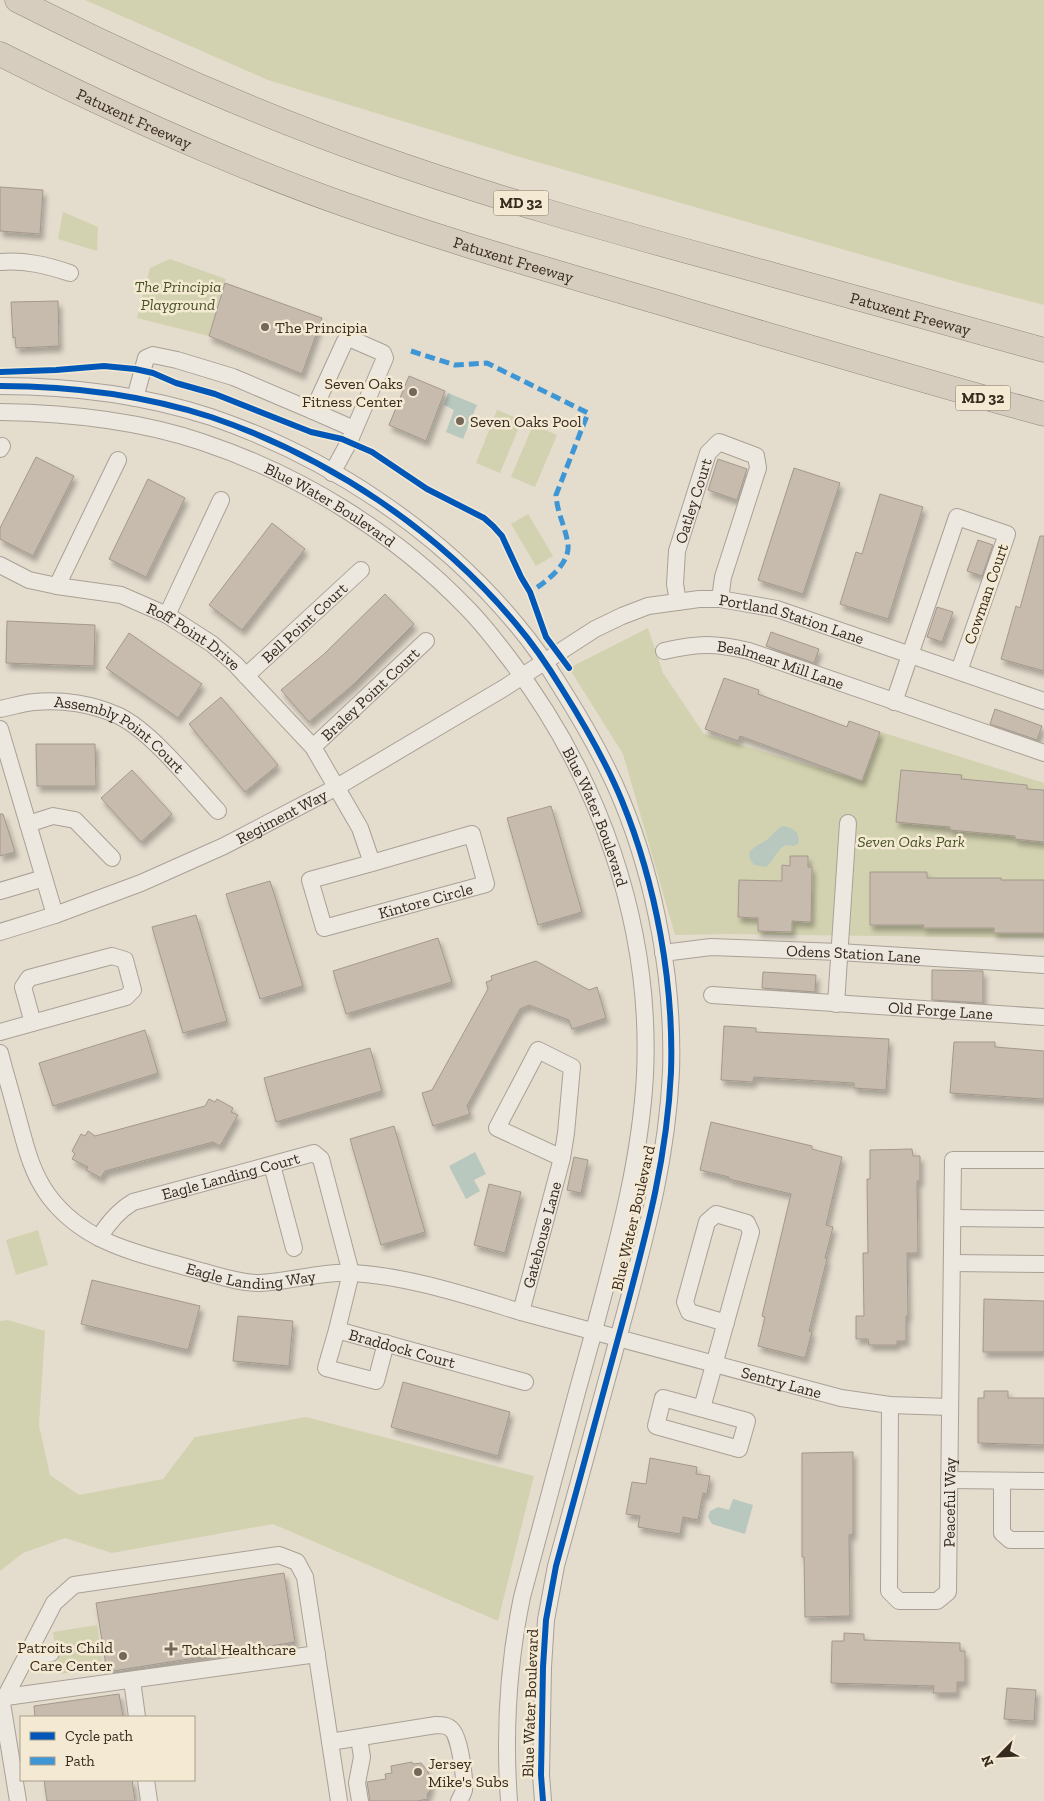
<svg xmlns="http://www.w3.org/2000/svg" width="1044" height="1801" viewBox="0 0 1044 1801" font-family="'Zilla Slab',serif">
	<defs>
		<filter id="shadow"><feDropShadow dx="3" dy="5.5" stdDeviation="2.5" flood-color="#0004"/></filter>
	</defs>
	<rect width="100%" height="100%" fill="#e4dccd"/>
	<g fill="#d3d2b0">
		<polygon points="85,0 1044,0 1044,305 957,282 523,158 268,80"/>
		<polygon points="63,212 98,227 97,251 58,239"/>
		<polygon points="170,259 226,279 209,336 137,318 150,268"/>
		<polygon points="497,410 522,420 500,473 476,463"/>
		<polygon points="533,425 557,435 535,487 511,477"/>
		<polygon points="528,514 553,556 536,566 511,524"/>
		<polygon points="648,628 663,673 704,734 842,775 881,732 1044,783 1044,938 732,934 675,935 623,754 569,668"/>
		<polygon points="38,1230 48,1265 16,1275 6,1240"/>
		<polygon points="8,1320 45,1331 39,1425 50,1475 79,1495 163,1479 195,1437 306,1417 534,1476 498,1621 273,1524 112,1553 65,1538 23,1553 0,1571 0,1321"/>
		<polygon points="97,1625 103,1668 60,1674 53,1632"/>
	</g>
	<g fill="#b8c8be">
		<polygon points="448,393 477,405 463,439 446,432 454,410 444,405"/>
		<path d="M782,826C792,827 802,832 798,844L793,846L785,845C776,851 774,861 766,867L754,865L750,859L749,853C757,843 763,844 769,838C774,833 776,830 782,826Z"/>
		<polygon points="475,1152 486,1174 474,1180 480,1191 466,1199 449,1166"/>
		<polygon points="733,1499 753,1505 745,1534 712,1524 708,1517 710,1511 718,1507 729,1510"/>
	</g>
	<g fill="#c7bbae" stroke="#a4988c" filter="url(#shadow)">
		<polygon points="0,187 43,190 40,234 0,231"/>
		<polygon points="225,283 322,318 302,374 209,336"/>
		<polygon points="58,301 59,346 16,348 15,337 13,338 11,302"/>
		<polygon points="409,376 445,391 426,441 389,425"/>
		<polygon points="36,457 74,476 33,556 0,539 0,528"/>
		<polygon points="718,459 747,469 737,500 708,490"/>
		<polygon points="794,468 840,483 803,594 758,580"/>
		<polygon points="148,479 185,498 146,577 109,559"/>
		<polygon points="880,494 923,507 888,619 840,604 856,552 862,554"/>
		<polygon points="272,523 305,549 242,630 209,605"/>
		<polygon points="1040,536 1044,536 1044,671 1001,659 1016,606 1020,608"/>
		<polygon points="978,540 993,545 982,576 967,571"/>
		<polygon points="385,594 414,624 354,684 309,722 281,690 324,654"/>
		<polygon points="937,607 953,612 942,642 927,637"/>
		<polygon points="7,621 95,625 94,666 6,663"/>
		<polygon points="771,632 819,649 814,663 766,646"/>
		<polygon points="129,633 202,684 178,718 106,668"/>
		<polygon points="724,678 759,690 758,694 847,727 849,721 880,732 862,781 740,736 738,741 705,729"/>
		<polygon points="221,697 278,765 245,792 189,724"/>
		<polygon points="995,709 1042,726 1037,740 990,724"/>
		<polygon points="36,744 95,744 96,786 37,786"/>
		<polygon points="132,770 172,814 141,842 101,798"/>
		<polygon points="901,770 962,775 961,779 1027,785 1027,789 1044,790 1044,842 1015,839 1015,836 950,830 950,827 896,822"/>
		<polygon points="551,806 582,912 538,925 507,818"/>
		<polygon points="0,814 3,814 15,852 0,856"/>
		<polygon points="790,856 808,856 808,867 812,867 811,922 792,921 792,932 758,931 758,918 738,917 739,880 782,881 782,865 790,866"/>
		<polygon points="870,872 927,872 927,878 1001,878 1001,880 1044,880 1044,933 994,933 994,928 923,928 924,925 870,925"/>
		<polygon points="270,881 303,986 260,999 226,894"/>
		<polygon points="196,915 227,1021 183,1033 152,927"/>
		<polygon points="438,938 452,982 346,1014 333,971"/>
		<polygon points="536,961 589,990 597,987 606,1018 572,1029 569,1020 529,1005 520,1009 467,1106 470,1114 433,1126 422,1093 432,1090 488,989 486,982 492,980 491,976"/>
		<polygon points="932,970 983,971 983,1003 932,1000"/>
		<polygon points="763,972 816,975 815,992 762,988"/>
		<polygon points="724,1026 756,1028 756,1032 889,1039 886,1090 854,1088 854,1083 754,1077 753,1082 721,1080"/>
		<polygon points="145,1030 158,1073 53,1106 39,1063"/>
		<polygon points="954,1042 995,1042 995,1047 1044,1051 1044,1099 950,1093"/>
		<polygon points="370,1048 382,1091 276,1122 264,1078"/>
		<polygon points="209,1099 215,1102 217,1099 233,1108 231,1112 238,1115 220,1146 213,1142 105,1171 101,1178 86,1170 88,1167 72,1159 75,1154 72,1151 81,1134 85,1136 88,1131 95,1136 205,1106"/>
		<polygon points="711,1122 812,1146 812,1149 842,1157 826,1225 833,1227 825,1258 827,1259 809,1331 812,1332 805,1358 758,1346 765,1317 762,1316 791,1194 729,1179 729,1177 700,1170"/>
		<polygon points="394,1126 425,1232 381,1245 350,1139"/>
		<polygon points="912,1149 913,1156 920,1156 920,1181 917,1181 918,1253 907,1253 908,1316 906,1316 906,1341 897,1341 897,1345 869,1345 868,1339 856,1339 856,1316 864,1316 863,1253 868,1253 867,1179 870,1179 870,1150"/>
		<polygon points="574,1157 588,1160 581,1193 567,1190"/>
		<polygon points="489,1184 521,1192 505,1253 474,1245"/>
		<polygon points="92,1280 200,1306 188,1350 81,1324"/>
		<polygon points="984,1299 1044,1301 1044,1352 983,1352"/>
		<polygon points="238,1316 293,1321 289,1366 233,1361"/>
		<polygon points="403,1382 510,1412 498,1456 391,1427"/>
		<polygon points="984,1391 1008,1391 1008,1398 1044,1398 1044,1445 978,1443 978,1398 984,1398"/>
		<polygon points="853,1452 853,1534 849,1535 850,1616 805,1617 804,1557 802,1557 802,1453"/>
		<polygon points="650,1458 697,1467 696,1474 710,1476 707,1494 703,1493 698,1520 683,1517 680,1534 638,1527 640,1516 626,1514 632,1482 646,1484"/>
		<polygon points="284,1573 295,1642 107,1672 96,1603"/>
		<polygon points="844,1633 864,1634 864,1640 960,1643 960,1651 965,1651 965,1682 957,1682 957,1693 933,1693 934,1686 831,1683 832,1641 844,1641"/>
		<polygon points="1007,1688 1036,1690 1034,1721 1004,1719"/>
		<polygon points="119,1694 123,1717 35,1717 34,1706"/>
		<polygon points="412,1762 413,1764 421,1763 427,1770 431,1779 430,1791 427,1794 428,1799 417,1801 370,1801 367,1782 386,1779 385,1774 392,1773 391,1766"/>
		<polygon points="44,1780 132,1780 135,1801 47,1801"/>
	</g>
	<g fill="none" stroke-linecap="round" stroke-linejoin="round">
		<defs>
			<g id="minor">
				<path d="M0,262C25,260 46,265 70,273"/>
				<path d="M0,386C71,386 143,395 211,417C328,457 437,529 516,624C533,644 548,666 562,689C584,724 606,762 622,801C656,884 674,983 671,1072C667,1158 647,1231 625,1313C602,1398 579,1482 556,1566L546,1620L543,1667L541,1775L543,1801"/>
				<polyline points="135,398 146,358 153,355 177,360 233,377 313,411 345,341 351,339 383,353 385,358 349,442 332,473"/>
				<polyline points="313,411 354,429"/>
				<path id="s1" d="M0,412C69,413 137,420 202,442C301,475 395,533 467,608C482,623 495,640 508,657C599,775 652,924 645,1075C640,1166 615,1251 592,1338C568,1424 545,1510 522,1597C508,1665 504,1732 509,1801"/>
				<polyline points="0,449 2,446"/>
				<path id="s2" d="M0,565L29,580L57,586L121,595L167,615L212,644L235,664L313,747L360,828L372,863L310,880L324,928L486,884L472,834L372,863"/>
				<polyline points="57,586 118,460"/>
				<path id="s3" d="M678,602L675,584L677,551L708,453L719,442L756,456L758,468L723,577L720,599"/>
				<polyline points="167,615 221,500"/>
				<path id="s4" d="M664,651C699,643 715,643 749,651L1044,753"/>
				<path id="s5" d="M246,676L361,570"/>
				<polyline points="894,702 957,517 1007,534 959,671"/>
				<path id="s6" d="M0,709C11,707 22,703 34,702C62,699 93,704 119,716C152,732 192,783 218,811"/>
				<polyline points="0,729 55,915"/>
				<path id="s7" d="M313,747L426,641"/>
				<polyline points="28,824 53,816 75,820 112,858"/>
				<polyline points="0,891 44,878"/>
				<path id="s8" d="M0,932L55,915L141,883L224,846L337,787L504,688L595,629L622,616L648,606L699,599H720L777,609L1044,701"/>
				<path id="s9" d="M663,953L711,947L839,952L1044,965"/>
				<path id="s10" d="M712,995L1044,1017"/>
				<polyline points="836,1004 848,823"/>
				<polyline points="0,1032 126,997 133,990 125,960 112,956 29,978 23,987 33,1023"/>
				<path id="s11" d="M0,1053C6,1076 13,1099 19,1122C26,1148 32,1173 48,1195C84,1244 138,1253 193,1269C214,1274 237,1283 259,1283C290,1282 321,1271 353,1273C408,1276 468,1296 521,1312L841,1398L890,1405L950,1407"/>
				<polyline points="272,1165 294,1248"/>
				<polyline points="953,1218 1044,1219"/>
				<path id="s12" d="M99,1238C108,1223 118,1211 133,1202L314,1153L321,1159L351,1273L337,1330L525,1382"/>
				<polyline points="952,1263 1044,1264"/>
				<path id="s13" d="M521,1312L562,1158L566,1133L572,1067L538,1050L497,1128L562,1158"/>
				<polyline points="337,1330 326,1368 376,1381 386,1343"/>
				<polygon points="663,1398 747,1421 739,1449 656,1426"/>
				<path id="s14" d="M890,1405L889,1591L899,1601H937L948,1592L953,1160H1044"/>
				<polyline points="702,1408 751,1232 747,1223 716,1214 707,1222 685,1302 689,1312 726,1323"/>
				<polyline points="949,1480 1044,1481"/>
				<polyline points="1002,1481 1002,1533 1010,1540 1044,1540"/>
				<polyline points="26,1657 51,1653"/>
				<polyline points="132,1680 137,1717"/>
				<polyline points="6,1697 317,1654"/>
				<polyline points="2,1703 18,1801"/>
				<polyline points="0,1707 54,1603 74,1585 279,1555 297,1562 305,1577 339,1801"/>
				<polyline points="359,1738 362,1757 357,1783 360,1801"/>
				<path d="M330,1742L436,1725C442,1725 447,1725 451,1729C460,1736 465,1779 464,1790C463,1794 461,1797 459,1801"/>
				<polyline points="146,1780 149,1801"/>
			</g>
			<g id="highway">
				<path id="s15" d="M17,0C133,59 250,111 373,155C488,196 605,229 723,261C830,291 937,321 1044,350"/>
				<path id="s16" d="M0,54C113,111 227,163 346,205C456,244 569,276 681,309C802,345 922,381 1044,414"/>
			</g>
		</defs>
		<use href="#minor" stroke="#a9a196" stroke-width="18"/>
		<use href="#highway" stroke="#8e877d" stroke-width="25"/>
		<use href="#minor" stroke="#ece7df" stroke-width="16"/>
		<use href="#highway" stroke="#d7cdbe" stroke-width="24"/>
		<path stroke="#3e96d5" stroke-width="5" stroke-dasharray="10 5" stroke-linecap="butt" d="M411,351L455,365L487,363L588,413L556,495C557,513 566,528 568,545C570,564 545,583 530,592"/>
		<defs>
			<g id="cycleway">
				<polyline points="0,372 56,370 104,366 135,369 153,373 176,383 215,394 311,432 342,439 372,452 427,489 484,518 493,526 502,536 521,577 530,592 546,637 569,668"/>
				<path d="M0,386C71,386 143,395 211,417C328,457 437,529 516,624C533,644 548,666 562,689C584,724 606,762 622,801C656,884 674,983 671,1072C667,1158 647,1231 625,1313C602,1398 579,1482 556,1566L546,1620L543,1667L541,1775L543,1801"/>
			</g>
		</defs>
		<use href="#cycleway" stroke="#f4ead3" stroke-width="9"/>
		<use href="#cycleway" stroke="#0057b8" stroke-width="6"/>
	</g>
	<g fill="#74685b" stroke="#f4ead3" stroke-width="2">
		<circle cx="265" cy="327" r="5"/>
		<circle cx="413" cy="392" r="5"/>
		<circle cx="460" cy="421" r="5"/>
		<path d="M168.5 1641.5h5v5h5v5h-5v5h-5v-5h-5v-5h5z"/>
		<circle cx="123" cy="1656" r="5"/>
		<circle cx="418" cy="1772" r="5"/>
	</g>
	<g text-anchor="middle" dominant-baseline="central" stroke-width="5" stroke-linejoin="round" paint-order="stroke">
		<g fill="#f4ead3" stroke="#706454" stroke-width="1">
			<rect x="493.5" y="190.5" width="55" height="25" rx="4"/>
			<rect x="955.5" y="385.5" width="55" height="25" rx="4"/>
		</g>
		<g font-size="15" font-weight="bold" fill="#372a1e">
			<text x="521" y="203">MD 32</text>
			<text x="983" y="398">MD 32</text>
		</g>
		<g font-size="16" fill="#372a1e" stroke="#f4ead3">
			<text stroke="none"><textPath href="#s16" startOffset="149">Patuxent Freeway</textPath></text>
			<text stroke="none"><textPath href="#s16" startOffset="554">Patuxent Freeway</textPath></text>
			<text stroke="none"><textPath href="#s15" startOffset="949">Patuxent Freeway</textPath></text>
			<text stroke="none"><textPath href="#s3" startOffset="104">Oatley Court</textPath></text>
			<text stroke="none"><textPath href="#s1" startOffset="348">Blue Water Boulevard</textPath></text>
			<text transform="translate(986 594) rotate(-71)">Cowman Court</text>
			<text stroke="none"><textPath href="#s8" startOffset="875">Portland Station Lane</textPath></text>
			<text stroke="none"><textPath href="#s5" startOffset="79">Bell Point Court</textPath></text>
			<text stroke="none"><textPath href="#s2" startOffset="210">Roff Point Drive</textPath></text>
			<text stroke="none"><textPath href="#s4" startOffset="120">Bealmear Mill Lane</textPath></text>
			<text stroke="none"><textPath href="#s7" startOffset="78">Braley Point Court</textPath></text>
			<text stroke="none"><textPath href="#s6" startOffset="130">Assembly Point Court</textPath></text>
			<text stroke="none"><textPath href="#s8" startOffset="305">Regiment Way</textPath></text>
			<text stroke="none"><textPath href="#s1" startOffset="768">Blue Water Boulevard</textPath></text>
			<text stroke="none"><textPath href="#s2" startOffset="724">Kintore Circle</textPath></text>
			<text stroke="none"><textPath href="#s9" startOffset="191">Odens Station Lane</textPath></text>
			<text stroke="none"><textPath href="#s10" startOffset="229">Old Forge Lane</textPath></text>
			<text stroke="none"><textPath href="#s12" startOffset="151">Eagle Landing Court</textPath></text>
			<text transform="translate(633 1218) rotate(-77)">Blue Water Boulevard</text>
			<text stroke="none"><textPath href="#s13" startOffset="80">Gatehouse Lane</textPath></text>
			<text stroke="none"><textPath href="#s11" startOffset="376">Eagle Landing Way</textPath></text>
			<text stroke="none"><textPath href="#s12" startOffset="491">Braddock Court</textPath></text>
			<text stroke="none"><textPath href="#s11" startOffset="922">Sentry Lane</textPath></text>
			<text stroke="none"><textPath href="#s14" startOffset="342">Peaceful Way</textPath></text>
			<text transform="translate(530 1703) rotate(-88)">Blue Water Boulevard</text>
		</g>
		<g font-size="16" font-style="italic" fill="#485326" stroke="#f4ead3">
			<text x="178" y="286">The Principia<tspan x="178" dy="18">Playground</tspan></text>
			<text x="911" y="841">Seven Oaks Park</text>
		</g>
		<g font-size="16" fill="#372a1e" stroke="#f4ead3" text-anchor="start">
			<text x="275" y="327">The Principia</text>
			<text x="403" y="383" text-anchor="end">Seven Oaks<tspan x="403" dy="18">Fitness Center</tspan></text>
			<text x="470" y="421">Seven Oaks Pool</text>
			<text x="113" y="1647" text-anchor="end">Patroits Child<tspan x="113" dy="18">Care Center</tspan></text>
			<text x="182" y="1649">Total Healthcare</text>
			<text x="428" y="1763">Jersey<tspan x="428" dy="18">Mike's Subs</tspan></text>
		</g>
	</g>
	<rect x="20" y="1716" width="175" height="65" fill="#f4ead3" stroke="#a89d8b"/>
	<rect x="30" y="1732" width="25" height="8" fill="#0057b8" stroke="#a89d8b"/>
	<text x="65" y="1741" font-size="15" fill="#372a1e">Cycle path</text>
	<rect x="30" y="1757" width="25" height="8" fill="#3e96d5" stroke="#a89d8b"/>
	<text x="65" y="1766" font-size="15" fill="#372a1e">Path</text>
	<g transform="translate(999 1756) rotate(246)" stroke="#f4ead3" stroke-width="4" paint-order="stroke">
	<path d="M0-4L9 19L0 12L-9 19Z" fill="#372a1e"/>
	<text y="-8" font-size="14" font-weight="bold" text-anchor="middle" fill="#372a1e">N</text>
	</g>
</svg>
